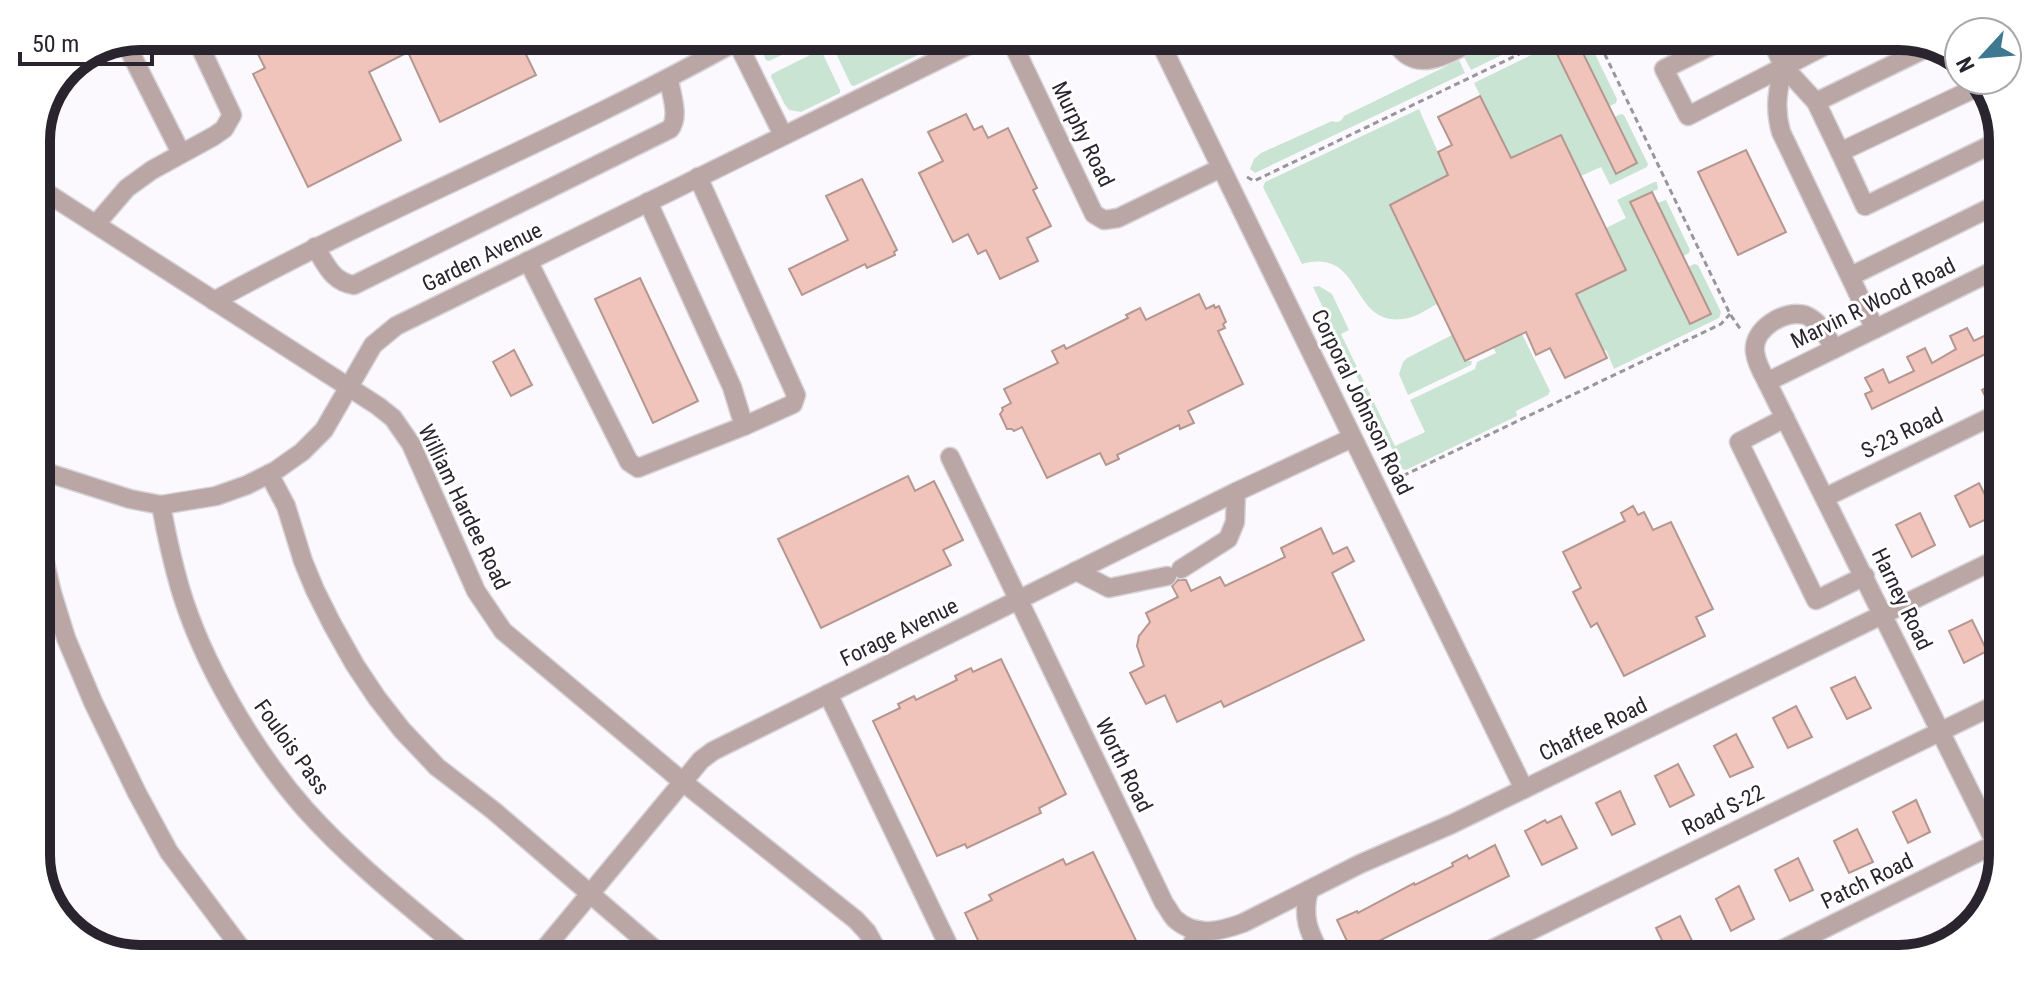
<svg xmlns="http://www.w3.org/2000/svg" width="2039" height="995" viewBox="0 0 2039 995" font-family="'Roboto Condensed',sans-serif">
	<rect width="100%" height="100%" fill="#fcf9fe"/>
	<g fill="#cae4d3">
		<polygon points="754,36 822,36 769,61 766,60"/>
		<polygon points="851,36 957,36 854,86 851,85 833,47 834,44"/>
		<polygon points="1502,36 1541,36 1471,70 1464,57 1499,40 1499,38"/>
		<polygon points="1570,36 1586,37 1586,40 1578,43 1577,41 1557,52 1584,109 1606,99 1584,55 1591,51 1594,52 1617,99 1616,103 1588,117 1615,173 1614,117 1621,114 1624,115 1648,164 1647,167 1610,185 1601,167 1581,176 1561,135 1492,167 1505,147 1474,83"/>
		<polygon points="818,51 822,52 840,90 840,93 801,112 789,110 785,105 771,77 772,74"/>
		<path d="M1459,60L1465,73L1255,173L1250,169L1254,159L1261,153L1332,121C1338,123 1341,122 1344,116Z"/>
		<path d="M1419,109L1448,175L1391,205L1437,304C1426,310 1415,318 1403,319C1349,326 1364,247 1302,264L1263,187L1265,182Z"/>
		<polygon points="1654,182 1657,182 1658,189 1631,203 1657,260 1679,249 1657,203 1666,200 1690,250 1689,253 1662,268 1689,323 1688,267 1694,264 1698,265 1721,312 1719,318 1614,369 1606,350 1603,351 1581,305 1557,302 1626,270 1606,228 1626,218 1617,200"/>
		<polygon points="1319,286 1332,294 1349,330 1341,334 1395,446 1425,432 1410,400 1475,369 1477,362 1496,353 1493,346 1522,334 1550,391 1548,395 1516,411 1517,416 1406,470 1402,469 1313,287"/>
		<polygon points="1452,335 1464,361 1472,361 1471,365 1408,395 1399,374 1403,362 1407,358"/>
	</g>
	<g fill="#f0c4ba" stroke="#b49790" stroke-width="2">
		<polygon points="249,36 517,36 536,75 440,122 408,52 369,72 401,140 308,187 253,74 265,68"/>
		<polygon points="1577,41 1637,163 1616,174 1556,52"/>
		<polygon points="1480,96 1511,158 1561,135 1626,270 1576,294 1607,358 1565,378 1550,348 1536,355 1526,332 1465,361 1390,205 1448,175 1438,152 1452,145 1438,117"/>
		<polygon points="966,114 974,130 982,126 988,138 1008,128 1037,188 1033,190 1051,226 1027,238 1038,261 1000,279 986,250 978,254 968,234 953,242 919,173 943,161 928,132"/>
		<polygon points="1746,150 1786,232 1738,255 1698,172"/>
		<polygon points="862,179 897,250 894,252 895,255 867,268 865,264 802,295 789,269 848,240 826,196"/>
		<polygon points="1652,192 1711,314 1690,324 1630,202"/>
		<polygon points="640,278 698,401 653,423 595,299"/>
		<polygon points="1199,294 1206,309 1214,305 1215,308 1219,306 1226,322 1223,324 1225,328 1218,331 1243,384 1188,411 1194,423 1180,429 1179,425 1117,455 1119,459 1106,465 1100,453 1047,478 1022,427 1014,431 1012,429 1007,429 1000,414 1003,410 1002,408 1011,403 1004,389 1058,363 1052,351 1064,345 1066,349 1128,318 1126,315 1140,308 1146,320"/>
		<polygon points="1967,328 1974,341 2000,328 2000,347 1872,409 1865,394 1872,391 1865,378 1883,369 1889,383 1914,371 1907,357 1925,348 1932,363 1956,349 1950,336"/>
		<polygon points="514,350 532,385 511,396 493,362"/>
		<polygon points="1999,381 1999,399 1989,404 1982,390"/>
		<polygon points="908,476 915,491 934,481 944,501 963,540 943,550 951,565 821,628 778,539"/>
		<polygon points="1979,483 1995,515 1970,527 1955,496"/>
		<polygon points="1633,506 1638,515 1644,512 1653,530 1671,522 1713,609 1696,617 1705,636 1624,676 1597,623 1591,627 1573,592 1581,588 1563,552 1625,521 1621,513"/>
		<polygon points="1920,513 1935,545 1912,557 1896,525"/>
		<polygon points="1321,528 1333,554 1347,547 1354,561 1332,573 1364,640 1224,707 1221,701 1177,722 1165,695 1146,704 1130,673 1144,666 1137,646 1139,636 1150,622 1146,613 1178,597 1172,586 1178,580 1186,580 1191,591 1220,577 1225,586 1285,557 1281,548"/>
		<polygon points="1972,620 1987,651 1964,663 1949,631"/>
		<polygon points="1001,659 1066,794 1039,808 1041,813 967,848 965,844 937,856 873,721 900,708 898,704 914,696 916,700 957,680 955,676 971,668 973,672"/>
		<polygon points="1855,677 1871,708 1847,719 1831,688"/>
		<polygon points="1796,706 1812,737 1788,748 1773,718"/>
		<polygon points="1736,734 1753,767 1730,777 1714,746"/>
		<polygon points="1678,764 1694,795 1670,807 1655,776"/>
		<polygon points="1620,791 1635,824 1612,835 1596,803"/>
		<polygon points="1916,800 1930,832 1908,843 1893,812"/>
		<polygon points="1561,816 1577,848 1542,865 1525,831 1545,820 1547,823"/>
		<polygon points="1857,829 1873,862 1849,873 1834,841"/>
		<polygon points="1495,845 1509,876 1353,954 1337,920 1357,911 1358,913 1414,883 1415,885 1453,866 1452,863 1467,855 1469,859"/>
		<polygon points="1093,852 1145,959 987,959 965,913 992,900 989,895 1063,859 1066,865"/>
		<polygon points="1798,858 1813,890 1790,901 1775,870"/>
		<polygon points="1739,886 1754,919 1731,931 1716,899"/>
		<polygon points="1680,916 1695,947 1671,959 1656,928"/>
	</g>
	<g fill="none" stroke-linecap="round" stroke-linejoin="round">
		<defs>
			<g id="minor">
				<polyline points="734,36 783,135"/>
				<polyline points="1009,36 1094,214 1104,220 1118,218 1221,168"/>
				<polyline points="1157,36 1524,789"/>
				<path d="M1392,36C1414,81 1450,52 1482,36"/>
				<polyline points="1731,36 1664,69 1688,116 1844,36"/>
				<polyline points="1770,36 1783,66"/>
				<polyline points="125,42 181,153"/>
				<polyline points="1816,102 1840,152 1986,83"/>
				<polyline points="1840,152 1865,206 2003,139"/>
				<polyline points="698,177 796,395 793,404 744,426"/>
				<polyline points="36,186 378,406 393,418 411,444 476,591 503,631 683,782 856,920 867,932 882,959"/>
				<polyline points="96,224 127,188 152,170 214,136 224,129 232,115 195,36"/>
				<path d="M315,247C326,264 332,282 354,285L670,129C680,116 671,95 669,79"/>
				<polyline points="528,261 629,462 638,468 744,426 732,387 648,202"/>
				<polyline points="1851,276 2002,202"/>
				<path d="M214,301C385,207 567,136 737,41"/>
				<path d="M1875,329L1781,132C1774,107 1778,91 1783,66L1816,102L1935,44"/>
				<path d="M1834,349C1827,336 1820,321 1805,315C1785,309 1752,329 1755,352C1756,362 1762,373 1767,382L1993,838"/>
				<polyline points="1767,382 2001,267"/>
				<polyline points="1785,418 1739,442 1816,600 1865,576"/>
				<path d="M950,457L1164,903C1168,908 1171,915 1175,919C1196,938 1221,931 1243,923L1360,864L1452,824L1997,559"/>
				<polyline points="36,469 130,499 161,505 216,496 247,485 275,471 302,452 324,430 373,345 396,326 987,36"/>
				<polyline points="269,474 286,506 303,561 315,590 332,624 355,665 377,698 402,730 437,767 494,811 666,959"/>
				<polyline points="1826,497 1999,413"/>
				<path d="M161,505C166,533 172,560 180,588C202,662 253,750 305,809C355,865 415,911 472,959"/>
				<polyline points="36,525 52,593 66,638 93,702 137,793 169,852 249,959"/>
				<polyline points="1181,569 1228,539 1235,522 1236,492"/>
				<polyline points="1076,571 1109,588 1167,576"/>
				<polyline points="828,694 955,959"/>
				<polyline points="42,880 73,930"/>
				<path d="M1309,890C1301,919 1310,934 1323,959"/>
				<polyline points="536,959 701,760 713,751 1236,492 1352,438"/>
				<polyline points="1186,959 1198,930"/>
				<polyline points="1472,959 1995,705"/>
				<polyline points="1763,959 1993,845"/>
			</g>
		</defs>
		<use href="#minor" stroke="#d6d3d8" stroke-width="21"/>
		<g stroke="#99959c" stroke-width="3" stroke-dasharray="6 4" stroke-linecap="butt">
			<polyline points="1596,36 1730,314 1741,330"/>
			<polyline points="1247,177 1254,181 1557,36"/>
			<polyline points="1394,480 1721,324 1730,314"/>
		</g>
		<use href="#minor" stroke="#baa6a4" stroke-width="18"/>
	</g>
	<g text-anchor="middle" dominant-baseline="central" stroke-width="6" stroke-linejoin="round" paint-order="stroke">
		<g font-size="22" fill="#29242d" stroke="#fff">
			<text transform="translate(1083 134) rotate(64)">Murphy Road</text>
			<text transform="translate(482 257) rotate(-26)">Garden Avenue</text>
			<text transform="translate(1873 303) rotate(-26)">Marvin R Wood Road</text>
			<text transform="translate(1362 402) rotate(64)">Corporal Johnson Road</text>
			<text transform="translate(1902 433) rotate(-26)">S-23 Road</text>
			<text transform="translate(464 507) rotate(64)">William Hardee Road</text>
			<text transform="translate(1902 599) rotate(64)">Harney Road</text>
			<text transform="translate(899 632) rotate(-26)">Forage Avenue</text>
			<text transform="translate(1593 729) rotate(-26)">Chaffee Road</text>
			<text transform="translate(292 747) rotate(54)">Foulois Pass</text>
			<text transform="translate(1124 765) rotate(64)">Worth Road</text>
			<text transform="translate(1723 810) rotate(-26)">Road S-22</text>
			<text transform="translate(1867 881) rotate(-26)">Patch Road</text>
		</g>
	</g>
	<path d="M0 0H2039V995H0ZM140 50H1899A90 90 0 0 1 1989 140V855A90 90 0 0 1 1899 945H140A90 90 0 0 1 50 855V140A90 90 0 0 1 140 50Z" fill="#fff" fill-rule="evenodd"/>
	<path fill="none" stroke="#29242d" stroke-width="10" d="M140 50H1899A90 90 0 0 1 1989 140V855A90 90 0 0 1 1899 945H140A90 90 0 0 1 50 855V140A90 90 0 0 1 140 50Z"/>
	<g transform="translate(1983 56) rotate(244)"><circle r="38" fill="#ffffff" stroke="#a9a7ab" stroke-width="2"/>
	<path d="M0-6L14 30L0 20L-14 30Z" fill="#3e7991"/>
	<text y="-12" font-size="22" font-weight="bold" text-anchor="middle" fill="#29242d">N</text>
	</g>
	<path d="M20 52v12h132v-12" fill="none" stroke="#29242d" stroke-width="4"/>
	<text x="32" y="52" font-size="24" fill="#29242d" stroke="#ffffff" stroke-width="6" paint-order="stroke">50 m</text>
</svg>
